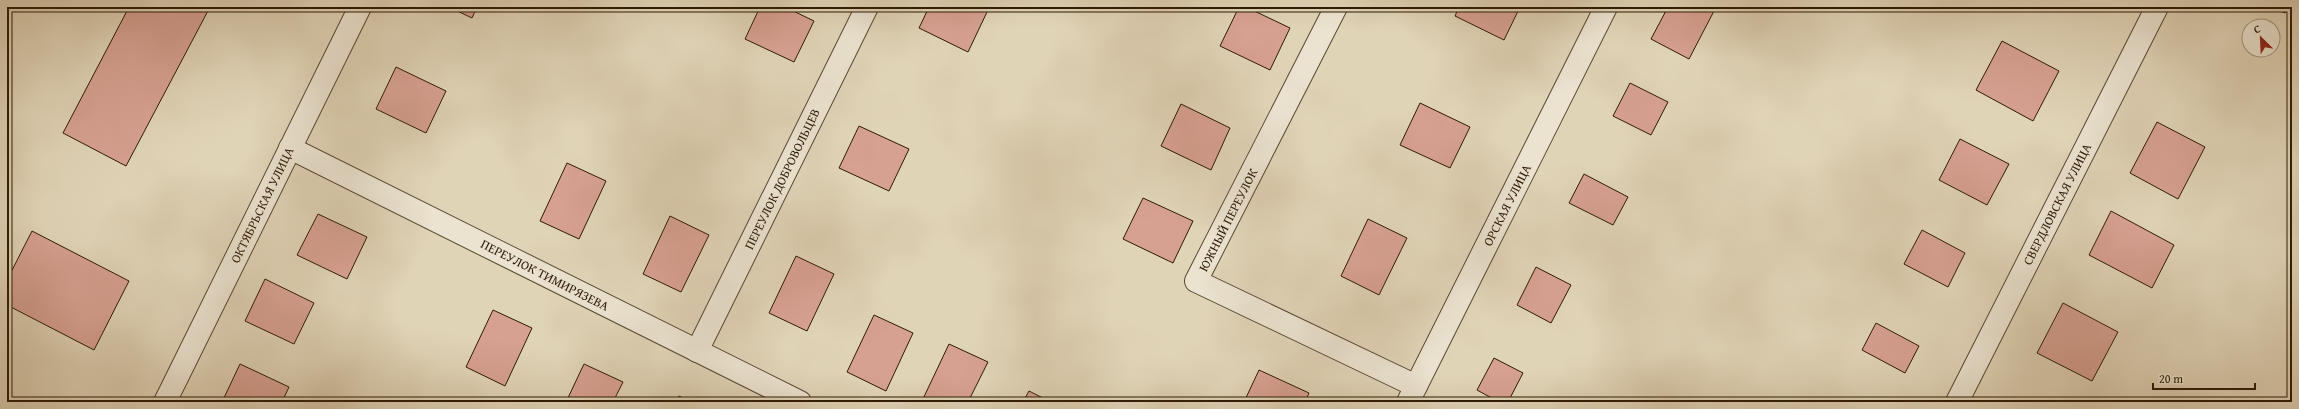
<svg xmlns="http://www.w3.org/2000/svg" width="2299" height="409" viewBox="0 0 2299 409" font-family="'Gentium Book Plus',serif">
	<rect width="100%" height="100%" fill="#e0d4b7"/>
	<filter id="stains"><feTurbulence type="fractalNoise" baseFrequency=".005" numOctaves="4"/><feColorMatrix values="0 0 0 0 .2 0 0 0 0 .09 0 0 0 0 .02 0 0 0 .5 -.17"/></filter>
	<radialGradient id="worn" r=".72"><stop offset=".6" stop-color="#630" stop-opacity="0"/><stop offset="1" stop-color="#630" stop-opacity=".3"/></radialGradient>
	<g fill="#d7a192" stroke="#2d1a05">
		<polygon points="129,7 210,7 126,166 63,133"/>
		<polygon points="449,7 477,7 472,18"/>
		<polygon points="760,7 785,7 814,21 794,62 745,39"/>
		<polygon points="929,7 982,7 988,10 968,52 919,28"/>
		<polygon points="1239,7 1246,7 1290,28 1270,70 1220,46"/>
		<polygon points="1459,7 1520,7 1504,40 1455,16"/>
		<polygon points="1668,7 1706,7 1714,11 1689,59 1651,39"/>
		<polygon points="2272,7 2287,7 2285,13"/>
		<polygon points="2002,41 2059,71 2033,121 1976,90"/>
		<polygon points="396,67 446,91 426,133 376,109"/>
		<polygon points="1630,83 1668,102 1651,135 1613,116"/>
		<polygon points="1420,103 1470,127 1450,168 1400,145"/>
		<polygon points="1181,104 1230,128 1211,170 1161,146"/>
		<polygon points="2157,122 2205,147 2178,199 2130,173"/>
		<polygon points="859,126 909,149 889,191 839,168"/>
		<polygon points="1960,139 2009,164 1987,205 1939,180"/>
		<polygon points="567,163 606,181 579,239 540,221"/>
		<polygon points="1584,174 1628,197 1613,225 1569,203"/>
		<polygon points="1143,198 1193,221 1173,263 1123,239"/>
		<polygon points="2111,211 2174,245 2152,288 2089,255"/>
		<polygon points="318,214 367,237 347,279 297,255"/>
		<polygon points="670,216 709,235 681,292 643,274"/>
		<polygon points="1368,219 1407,238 1379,295 1341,276"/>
		<polygon points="1922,230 1965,253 1948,287 1904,264"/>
		<polygon points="32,231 129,281 94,350 7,305 7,280"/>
		<polygon points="796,256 834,274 807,331 769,313"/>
		<polygon points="1536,267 1571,285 1551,323 1517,305"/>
		<polygon points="265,279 314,303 294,344 245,321"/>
		<polygon points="2063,303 2118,332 2092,381 2037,353"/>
		<polygon points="493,310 532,328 505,386 466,367"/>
		<polygon points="874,315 913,333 886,391 847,372"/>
		<polygon points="1876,323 1919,346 1905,373 1862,350"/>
		<polygon points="949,344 988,362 968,402 924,402 922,401"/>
		<polygon points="1494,358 1523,373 1508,402 1499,402 1477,390"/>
		<polygon points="240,364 289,387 282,402 222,402"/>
		<polygon points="584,364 623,382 613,402 566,402"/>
		<polygon points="1259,370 1309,393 1305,402 1244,402"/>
		<polygon points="1029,391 1051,402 1023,402"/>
		<polygon points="679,396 691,402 677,402"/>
		<polygon points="2014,397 2025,402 2012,402"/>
	</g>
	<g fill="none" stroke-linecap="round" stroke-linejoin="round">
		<defs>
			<g id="minor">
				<polyline points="1336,7 1196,281 1416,386"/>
				<polyline points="290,148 800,402"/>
				<polyline points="697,351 867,7"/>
				<polyline points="165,402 360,7"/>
				<polyline points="1408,402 1606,7"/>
				<polyline points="1957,402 2157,7"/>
			</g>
		</defs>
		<use href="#minor" stroke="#5a4832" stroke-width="24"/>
		<use href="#minor" stroke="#ebe3d0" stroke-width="22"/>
	</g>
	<g text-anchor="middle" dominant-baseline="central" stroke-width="3" stroke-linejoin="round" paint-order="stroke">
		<g font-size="13" fill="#2d1a05" stroke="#ebe3d0">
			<text transform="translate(782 179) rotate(-64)">ПЕРЕУЛОК ДОБРОВОЛЬЦЕВ</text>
			<text transform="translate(2057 204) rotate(-63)">СВЕРДЛОВСКАЯ УЛИЦА</text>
			<text transform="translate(262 205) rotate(-64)">ОКТЯБРЬСКАЯ УЛИЦА</text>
			<text transform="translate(1507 205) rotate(-63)">ОРСКАЯ УЛИЦА</text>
			<text transform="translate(1228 220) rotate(-63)">ЮЖНЫЙ ПЕРЕУЛОК</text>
			<text transform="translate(545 275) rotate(27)">ПЕРЕУЛОК ТИМИРЯЗЕВА</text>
		</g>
	</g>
	<rect width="2299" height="409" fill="none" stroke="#e0d4b7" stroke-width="24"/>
	<rect x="8" y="8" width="2283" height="393" fill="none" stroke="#2d1a05" stroke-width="2"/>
	<rect x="12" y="12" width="2275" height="385" fill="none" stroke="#2d1a05"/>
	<g transform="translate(2261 38) rotate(336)"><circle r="19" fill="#ebe3d0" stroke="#9f937f"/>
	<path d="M0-3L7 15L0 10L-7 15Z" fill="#8f2418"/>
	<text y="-6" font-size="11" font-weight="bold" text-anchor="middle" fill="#2d1a05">С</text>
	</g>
	<path d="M2153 383v6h102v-6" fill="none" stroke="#2d1a05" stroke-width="2"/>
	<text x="2159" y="383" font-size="12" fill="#2d1a05" stroke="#ebe3d0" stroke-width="3" paint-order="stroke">20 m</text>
	<rect width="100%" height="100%" filter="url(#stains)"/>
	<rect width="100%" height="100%" fill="url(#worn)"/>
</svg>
